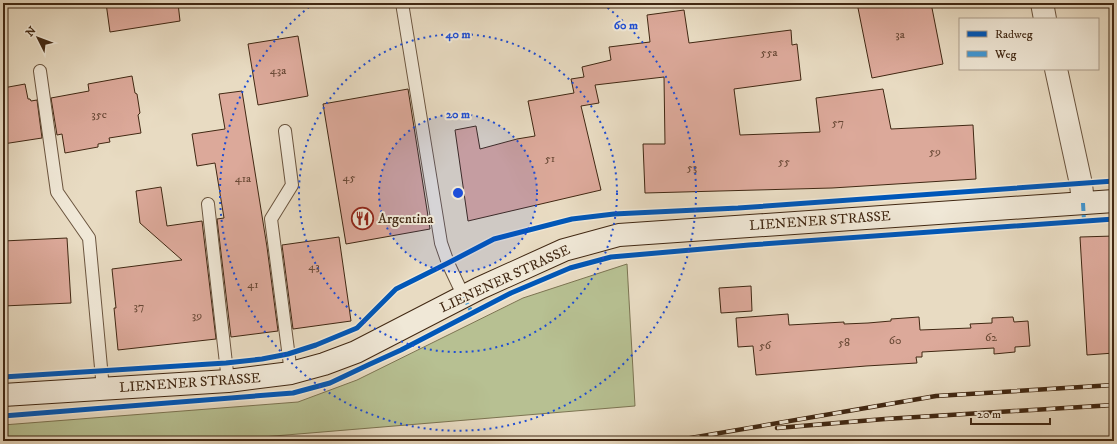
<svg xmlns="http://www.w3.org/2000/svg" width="1117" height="444" viewBox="0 0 1117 444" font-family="'IM FELL DW Pica',serif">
	<rect width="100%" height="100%" fill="#e8dbc2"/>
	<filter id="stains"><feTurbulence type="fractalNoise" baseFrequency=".005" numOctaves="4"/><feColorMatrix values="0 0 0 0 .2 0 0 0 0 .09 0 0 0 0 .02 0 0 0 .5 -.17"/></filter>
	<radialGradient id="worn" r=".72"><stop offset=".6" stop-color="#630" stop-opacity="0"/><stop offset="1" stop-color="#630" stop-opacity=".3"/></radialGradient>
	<polygon fill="#b7c092" stroke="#7c7452" points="627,264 635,406 214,441 3,441 3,425 298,402 357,380 523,298"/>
	<g fill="#dca99a" stroke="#412813">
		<polygon points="106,3 178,3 180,21 110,32"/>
		<polygon points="857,3 931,3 943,64 872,78"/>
		<polygon points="684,10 689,43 791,30 792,45 797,44 801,80 734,89 740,135 820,132 816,98 883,89 891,129 973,125 976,179 832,188 645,193 643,144 665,144 664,77 595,85 599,103 581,106 601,190 468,221 455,130 476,126 480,149 517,139 535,136 528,101 574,93 571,79 584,77 582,67 611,60 609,47 650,42 647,15"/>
		<polygon points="298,36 308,96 258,105 248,44"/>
		<polygon points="132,76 135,93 137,94 140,113 138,115 141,133 109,138 110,142 98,144 98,147 65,153 62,134 57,135 51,98 89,91 88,84"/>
		<polygon points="25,84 28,99 30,99 31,101 37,100 42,138 3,144 3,88"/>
		<polygon points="408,89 430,229 346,244 323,104"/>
		<polygon points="242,91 267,247 278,331 231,337 217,219 224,218 215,163 197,166 192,134 225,129 219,94"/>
		<polygon points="161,187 167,226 202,221 216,339 118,350 114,308 116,308 112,269 182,260 140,223 136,191"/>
		<polygon points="1114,236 1114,353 1087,355 1080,237"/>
		<polygon points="339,237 351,321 293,329 282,245"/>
		<polygon points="67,238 71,303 3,306 3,241"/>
		<polygon points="751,286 752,311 721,313 719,288"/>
		<polygon points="788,314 789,325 844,322 844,324 868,323 891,321 891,319 919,317 920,330 971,328 970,324 992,323 992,318 1013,317 1014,322 1028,321 1030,346 1015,347 1015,352 994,354 994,348 922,352 922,357 916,357 917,363 866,366 756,375 753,346 738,347 736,318"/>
	</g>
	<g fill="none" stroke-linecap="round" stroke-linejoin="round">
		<defs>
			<g id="lane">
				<polyline points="402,3 441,243 448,263 464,297"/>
				<polyline points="40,71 57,192 89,238 103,389"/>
				<polyline points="285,131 292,185 271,219 291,373"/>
				<polyline points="208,204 228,381"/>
			</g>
			<g id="street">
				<polyline points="1042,3 1045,19"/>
				<polyline points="1056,69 1081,184 1083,203"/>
			</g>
			<polyline id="secondary" points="3,395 228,381 291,373 324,364 356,352 480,288 564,250 619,235 1114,201"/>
		</defs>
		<use href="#lane" stroke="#6b553f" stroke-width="14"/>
		<use href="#street" stroke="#6b553f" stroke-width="24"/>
		<use href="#secondary" stroke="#412813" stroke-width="24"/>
		<use href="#lane" stroke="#f0e8d7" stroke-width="12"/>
		<use href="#street" stroke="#f0e8d7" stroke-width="22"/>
		<use href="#secondary" stroke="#f0e8d7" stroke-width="22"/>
		<defs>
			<g id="rail">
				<polyline points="777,428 885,419 1114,405"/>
				<polyline points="673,441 936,396 1114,385"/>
			</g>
		</defs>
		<use href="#rail" stroke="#412813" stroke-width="4.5"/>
		<use href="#rail" stroke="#f0e8d7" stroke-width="3" stroke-dasharray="9" stroke-linecap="butt"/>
		<g stroke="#3f96d3" stroke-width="4" stroke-dasharray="8 4" stroke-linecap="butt">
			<polyline points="1083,203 1084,221"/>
			<polyline points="464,297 472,313"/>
		</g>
		<defs>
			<g id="cycleway">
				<polyline points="3,377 226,363 262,359 288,354 316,345 357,328 396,289 448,263 494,239 572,219 614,214 738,208 1114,181"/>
				<polyline points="3,416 293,393 330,383 368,365 401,350 511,293 570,268 611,257 749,245 1114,219"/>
			</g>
		</defs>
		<use href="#cycleway" stroke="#f0e8d7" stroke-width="8"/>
		<use href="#cycleway" stroke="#0057b8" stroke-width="5"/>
	</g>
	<circle cx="458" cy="193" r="79" fill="#1d4ed8" fill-opacity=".12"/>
	<g fill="none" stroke="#1d4ed8" stroke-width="2" stroke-dasharray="2 4">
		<circle cx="458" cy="193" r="79"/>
		<circle cx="458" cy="193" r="159"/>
		<path d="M603 4A238 238 0 1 1 313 4"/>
	</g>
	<defs>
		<symbol id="restaurant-ring" viewBox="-11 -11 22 22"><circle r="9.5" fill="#f0e8d7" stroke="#8f2418" stroke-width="1.5"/><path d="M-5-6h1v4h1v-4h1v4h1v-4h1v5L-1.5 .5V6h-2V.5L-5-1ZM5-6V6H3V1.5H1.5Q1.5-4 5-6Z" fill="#8f2418"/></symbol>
	</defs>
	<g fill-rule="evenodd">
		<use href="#restaurant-ring" x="350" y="206" width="25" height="25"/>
	</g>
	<g text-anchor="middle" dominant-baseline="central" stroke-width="4" stroke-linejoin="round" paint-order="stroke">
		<g font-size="12" fill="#684835">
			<text x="900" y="34">3a</text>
			<text x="769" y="52">55a</text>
			<text x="278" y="70">43a</text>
			<text x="99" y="114">35c</text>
			<text x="838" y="122">57</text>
			<text x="935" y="151">59</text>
			<text x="550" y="158">51</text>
			<text x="784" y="161">55</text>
			<text x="692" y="167">53</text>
			<text x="349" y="177">45</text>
			<text x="243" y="178">41a</text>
			<text x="314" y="266">43</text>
			<text x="253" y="284">41</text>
			<text x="139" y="306">37</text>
			<text x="197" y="315">39</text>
			<text x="991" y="337">62</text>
			<text x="895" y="340">60</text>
			<text x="844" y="342">58</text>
			<text x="765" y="345">56</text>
		</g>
		<g font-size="14" fill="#412813" stroke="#f0e8d7" text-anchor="start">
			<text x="378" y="219">Argentina</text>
		</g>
		<g font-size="14" fill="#412813" stroke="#f0e8d7">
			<text transform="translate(820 221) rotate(-4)">LIENENER STRASSE</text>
			<text transform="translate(505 279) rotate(-25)">LIENENER STRASSE</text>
			<text transform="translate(190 383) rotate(-4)">LIENENER STRASSE</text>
		</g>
	</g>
	<circle cx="458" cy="193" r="6" fill="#1d4ed8" stroke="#f0e8d7" stroke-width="2"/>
	<g font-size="12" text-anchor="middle" font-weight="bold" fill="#1d4ed8" stroke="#f0e8d7" stroke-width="4" stroke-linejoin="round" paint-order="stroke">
		<text x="626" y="29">60 m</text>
		<text x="458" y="38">40 m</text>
		<text x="458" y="118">20 m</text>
	</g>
	<rect width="1117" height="444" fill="none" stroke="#e8dbc2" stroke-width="16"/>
	<rect x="4" y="4" width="1109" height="436" fill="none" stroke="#412813" stroke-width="2"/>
	<rect x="8" y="8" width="1101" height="428" fill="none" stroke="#412813"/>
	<rect x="959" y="18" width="140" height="52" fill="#f0e8d7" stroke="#aa9b89"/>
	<rect x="967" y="31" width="20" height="6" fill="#0057b8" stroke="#aa9b89"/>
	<text x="995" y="38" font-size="12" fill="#412813">Radweg</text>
	<rect x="967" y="51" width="20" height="6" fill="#3f96d3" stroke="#aa9b89"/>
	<text x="995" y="58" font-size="12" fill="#412813">Weg</text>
	<g transform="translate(38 38) rotate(312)" stroke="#f0e8d7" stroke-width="3" paint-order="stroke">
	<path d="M0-3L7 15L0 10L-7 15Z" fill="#412813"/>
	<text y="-6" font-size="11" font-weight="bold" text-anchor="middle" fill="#412813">N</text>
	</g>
	<path d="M971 418v6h79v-6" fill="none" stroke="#412813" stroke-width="2"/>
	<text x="977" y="418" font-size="12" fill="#412813" stroke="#f0e8d7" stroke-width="3" paint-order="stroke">20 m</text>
	<rect width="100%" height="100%" filter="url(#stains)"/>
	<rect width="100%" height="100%" fill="url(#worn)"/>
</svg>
